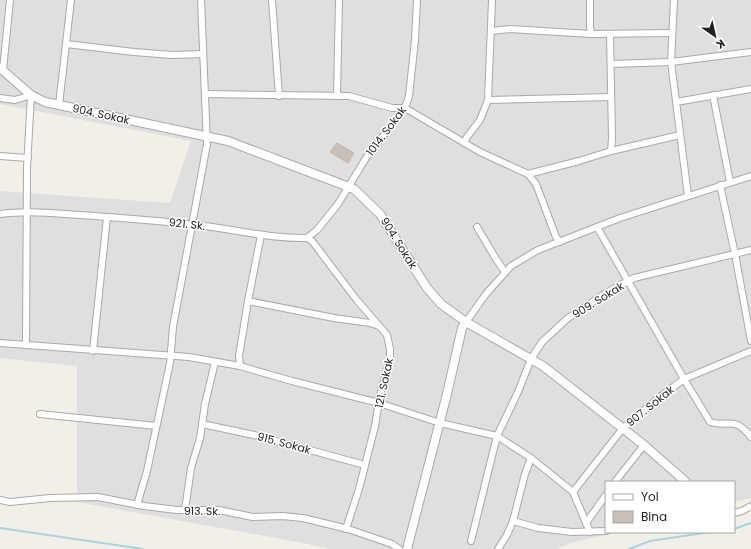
<svg xmlns="http://www.w3.org/2000/svg" width="751" height="549" viewBox="0 0 751 549" font-family="Poppins,sans-serif">
	<rect width="100%" height="100%" fill="#f2efe9"/>
	<polygon fill="#e0dfdf" points="0,0 751,0 751,498 734,502 734,482 606,482 606,532 616,532 571,543 556,549 329,549 303,543 77,502 77,366 0,358 0,191 170,203 191,141 0,104"/>
	<g fill="none" stroke-linecap="round" stroke-linejoin="round">
		<g stroke="#aad3df" stroke-width="2">
			<polyline points="0,528 143,549"/>
			<polyline points="734,529 751,523"/>
			<polyline points="629,549 650,541 710,532"/>
		</g>
	</g>
	<polygon fill="#c7bfb8" stroke="#c4b6ab" points="337,143 354,153 348,163 330,152"/>
	<g fill="none" stroke-linecap="round" stroke-linejoin="round">
		<defs>
			<g id="minor">
				<polyline points="272,0 279,96"/>
				<polyline points="590,0 590,26 591,34"/>
				<polyline points="674,0 671,62 688,196"/>
				<polyline points="491,31 510,29 591,34 672,33"/>
				<polyline points="66,44 134,52 172,55 203,54"/>
				<polyline points="611,64 671,62 751,52"/>
				<polyline points="3,70 10,0"/>
				<polyline points="205,94 349,96 392,108 405,108 480,152 528,174 536,184 556,237 560,242"/>
				<polyline points="713,95 730,182"/>
				<polyline points="337,96 339,0"/>
				<polyline points="0,98 15,100 31,95 27,167 26,345"/>
				<polyline points="488,100 611,97"/>
				<polyline points="676,102 751,89"/>
				<polyline points="59,105 71,0"/>
				<polyline points="464,143 467,137 480,120 488,100 492,0"/>
				<polyline points="611,151 680,135"/>
				<polyline points="0,156 28,158"/>
				<polyline points="528,174 579,161 611,151 612,138 610,34"/>
				<polyline points="720,185 735,254 751,341"/>
				<path d="M0,214C31,210 64,214 95,216C131,219 168,221 204,226C239,230 272,239 307,238L317,230L338,204L366,158L405,108L409,96L415,40L417,0"/>
				<polyline points="477,227 496,259 505,272"/>
				<path d="M597,227L684,379L710,422C730,428 733,415 751,437"/>
				<polyline points="307,238 312,241 356,299 387,335 390,349 390,359 380,395 375,426 359,489 346,529"/>
				<polyline points="248,301 334,318 370,323 379,326"/>
				<polyline points="466,322 486,294 511,266 538,250 620,218 751,176"/>
				<polyline points="0,343 189,357 240,366 292,381 379,403 440,423 497,436 531,458 573,492 590,532"/>
				<polyline points="93,351 107,217"/>
				<polyline points="240,366 239,356 248,301 261,235"/>
				<polyline points="40,414 156,426"/>
				<polyline points="202,424 254,435 365,465"/>
				<polyline points="615,482 644,445"/>
				<polyline points="573,492 623,428 656,400 684,379 751,351"/>
				<polyline points="0,500 10,502 50,498 98,497 144,506 177,510 219,510 253,517 282,516 303,518 348,529 392,544 399,549"/>
				<polyline points="137,505 147,471 170,363 173,327 207,144 201,0"/>
				<polyline points="185,510 191,468 200,438 205,404 215,362"/>
				<polyline points="734,513 742,511 751,506"/>
				<polyline points="513,521 538,528 572,532 606,531"/>
				<polyline points="586,523 606,495"/>
				<polyline points="471,541 497,436 518,392 531,359 542,342 568,318 606,293 634,278 751,250"/>
				<polyline points="498,549 507,535 513,521 525,474 531,458"/>
			</g>
			<g id="tertiary">
				<polyline points="0,68 31,95 45,102 228,141 354,189 380,214 427,288 441,304 466,322 543,366 644,445 686,482"/>
				<polyline points="407,549 447,394 462,328 466,322"/>
			</g>
		</defs>
		<use href="#minor" stroke="#a9a9a9" stroke-width="8"/>
		<use href="#tertiary" stroke="#a9a9a9" stroke-width="10"/>
		<use href="#minor" stroke="#fff" stroke-width="6"/>
		<use href="#tertiary" stroke="#fff" stroke-width="8"/>
	</g>
	<g text-anchor="middle" dominant-baseline="central" stroke-width="3" stroke-linejoin="round" paint-order="stroke">
		<g font-size="11" fill="#222" stroke="#fff">
			<text transform="translate(101 114) rotate(12)">904. Sokak</text>
			<text transform="translate(386 131) rotate(-53)">1014. Sokak</text>
			<text transform="translate(187 224) rotate(6)">921. Sk.</text>
			<text transform="translate(399 243) rotate(58)">904. Sokak</text>
			<text transform="translate(598 300) rotate(-32)">909. Sokak</text>
			<text transform="translate(384 383) rotate(-78)">121. Sokak</text>
			<text transform="translate(650 406) rotate(-39)">907. Sokak</text>
			<text transform="translate(284 443) rotate(15)">915. Sokak</text>
			<text transform="translate(202 511) rotate(1)">913. Sk.</text>
		</g>
	</g>
	<rect x="605" y="481" width="130" height="52" fill="#ffffff" stroke="#a7a7a7"/>
	<rect x="613" y="494" width="20" height="6" fill="#ffffff" stroke="#a7a7a7"/>
	<text x="641" y="501" font-size="12" fill="#222222">Yol</text>
	<rect x="613" y="511" width="20" height="12" fill="#c7bfb8" stroke="#a7a7a7"/>
	<text x="641" y="521" font-size="12" fill="#222222">Bina</text>
	<g transform="translate(715 36) rotate(146)" stroke="#ffffff" stroke-width="3" paint-order="stroke">
	<path d="M0-3L7 15L0 10L-7 15Z" fill="#222222"/>
	<text y="-6" font-size="11" font-weight="bold" text-anchor="middle" fill="#222222">K</text>
	</g>
</svg>
